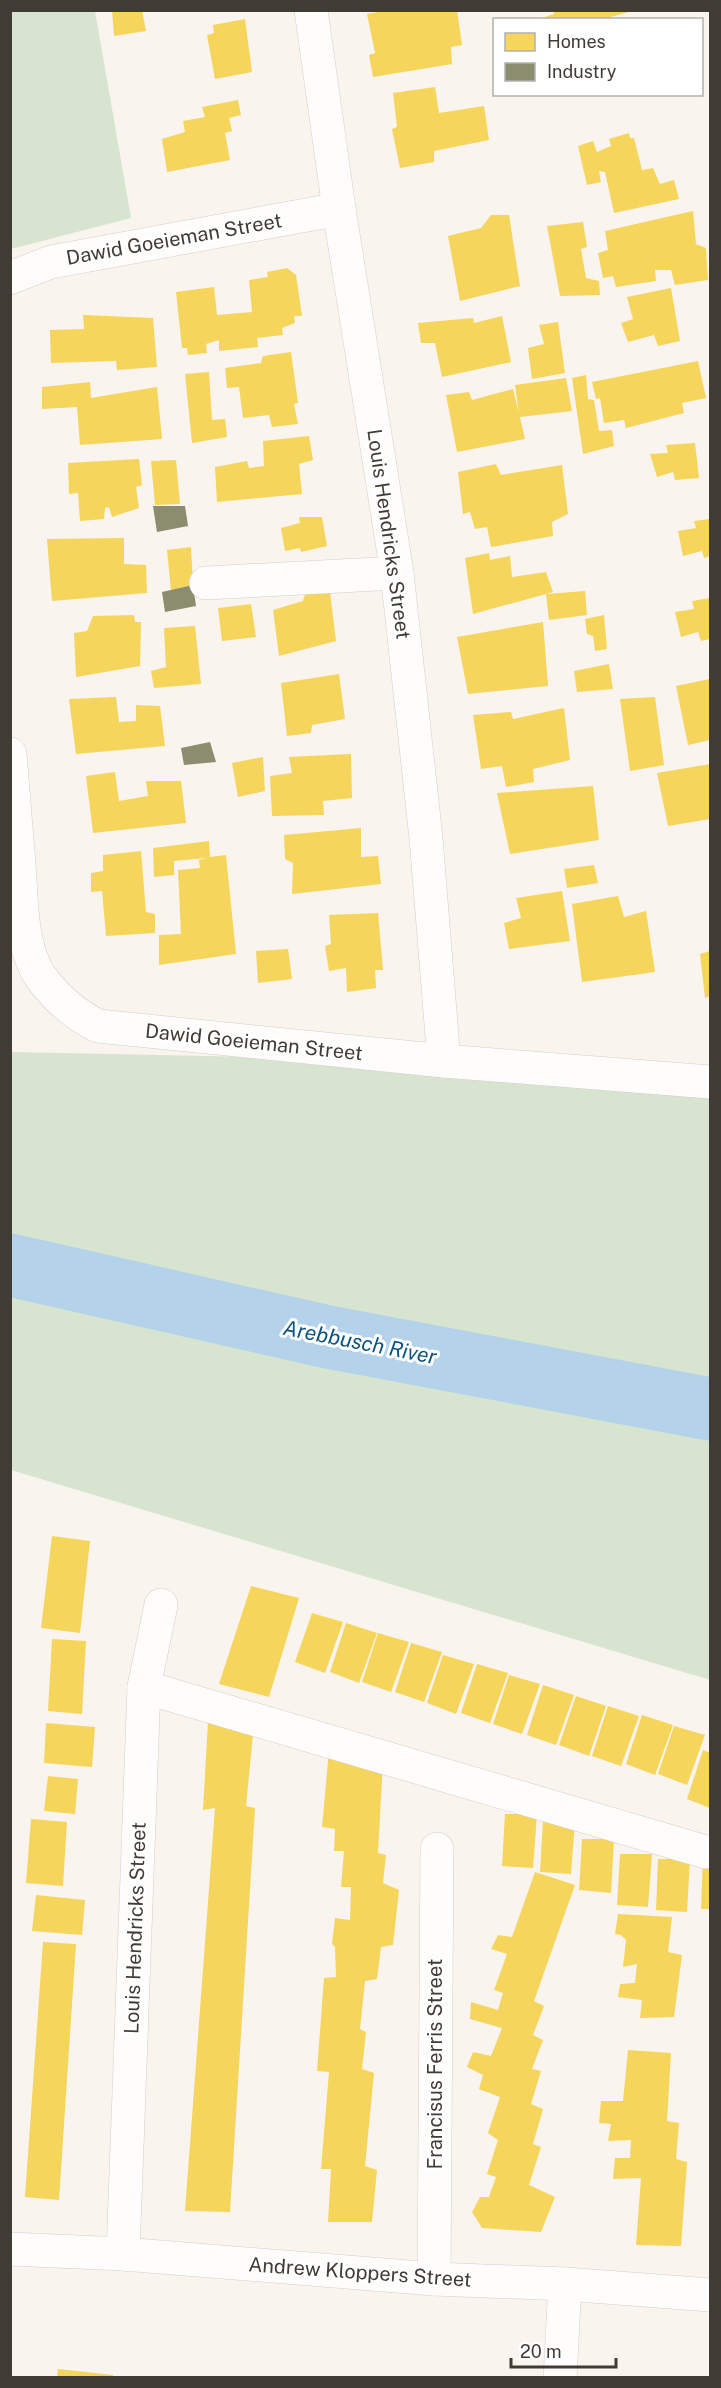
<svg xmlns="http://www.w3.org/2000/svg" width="721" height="2388" viewBox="0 0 721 2388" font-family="'Public Sans',sans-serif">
	<rect width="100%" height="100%" fill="#f9f4ed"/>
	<g fill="#d7e5d0">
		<polygon points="11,10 95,11 131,218 11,249"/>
		<polygon points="11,1052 444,1061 710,1082 710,1680 11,1470"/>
	</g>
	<g fill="#f6d55c">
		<polygon points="112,10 142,10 146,31 114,36"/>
		<polygon points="389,10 457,10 462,45 451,47 452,64 373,77 369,55 375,53 367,14"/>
		<polygon points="554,10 631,10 632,11 611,17 611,20 535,20 554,14"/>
		<polygon points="245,19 252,72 215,79 207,35 214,33 213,25"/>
		<polygon points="435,87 439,113 484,106 489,140 434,151 434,162 400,168 392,129 397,127 393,93"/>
		<polygon points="238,100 241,115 229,118 232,131 225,133 230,160 167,172 162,139 185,132 183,121 205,117 202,107"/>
		<polygon points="629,133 630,138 634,138 642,170 653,168 660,184 674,180 679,199 614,213 605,172 599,171 601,182 587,185 578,146 593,141 597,152 611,146 609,139"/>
		<polygon points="693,211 696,244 706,248 708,280 675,285 671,270 655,270 656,281 616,287 613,276 603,278 598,253 608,250 605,231"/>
		<polygon points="491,215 509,215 520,286 460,301 448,236 481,228"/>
		<polygon points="583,222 587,247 581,249 586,278 599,281 600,295 560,296 547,226"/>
		<polygon points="287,268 296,275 302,316 294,316 295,323 282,328 283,335 257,338 258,347 219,351 219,340 206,344 207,353 188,355 187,348 182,348 176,292 214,287 217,315 252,312 249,280 268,277 267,272"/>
		<polygon points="671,288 680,341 658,346 654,335 628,342 621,323 633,319 627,297"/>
		<polygon points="83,315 153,318 157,367 117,370 116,361 51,363 50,330 84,329"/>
		<polygon points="502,316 511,362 442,377 435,343 421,343 418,323 473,318 474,323"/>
		<polygon points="558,322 565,373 532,379 528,348 544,344 539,325"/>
		<polygon points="291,352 298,403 294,404 298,424 272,427 269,415 243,418 239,387 227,388 225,368 261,363 263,356"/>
		<polygon points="698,361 706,398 682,403 684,413 626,428 624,420 604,423 600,398 596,399 592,382"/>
		<polygon points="209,372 212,420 225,419 227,437 192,443 185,374"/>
		<polygon points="586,375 588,399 594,400 599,431 612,430 614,446 583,454 572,378"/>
		<polygon points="566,378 572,411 520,417 525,439 457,452 446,395 469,392 472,400 513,389 519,413 515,385"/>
		<polygon points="90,382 91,398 157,387 162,439 80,445 77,407 42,409 42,387"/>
		<polygon points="309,436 313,460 299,464 302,494 217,502 215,467 247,461 249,468 264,466 263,441"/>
		<polygon points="695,443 699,478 675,480 673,472 657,477 650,454 668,453 666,445"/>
		<polygon points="139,459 142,485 136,487 139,508 112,517 109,507 105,508 104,519 80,521 78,493 69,494 68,463"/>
		<polygon points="176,460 180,504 155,505 151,461"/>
		<polygon points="496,464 501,475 562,465 568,514 552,522 553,536 491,547 487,527 475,529 470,512 463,514 458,472"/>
		<polygon points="299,517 322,517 327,546 301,552 300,548 285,551 281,528 300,523"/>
		<polygon points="710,519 710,556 704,558 702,551 683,556 678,531 696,528 694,521"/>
		<polygon points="124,538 124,564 146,565 147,593 52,601 47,539"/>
		<polygon points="191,547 193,585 171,590 167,550"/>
		<polygon points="489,553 490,560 510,556 512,577 546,572 553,592 546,594 585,591 587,615 549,620 546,594 473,614 465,558"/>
		<polygon points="330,592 336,641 279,656 273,610 303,601 305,594"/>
		<polygon points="710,598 710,639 701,641 698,632 681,637 675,612 694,609 692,601"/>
		<polygon points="251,604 256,637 222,641 218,608"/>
		<polygon points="134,615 135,622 141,622 140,666 76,677 74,633 87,631 93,616"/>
		<polygon points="604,615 607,649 595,651 593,636 587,634 585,619"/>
		<polygon points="543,622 548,686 468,694 457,637"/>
		<polygon points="195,626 201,684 154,688 151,671 166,667 164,628"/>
		<polygon points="609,664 613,689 577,692 574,671"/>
		<polygon points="339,674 345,719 312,725 311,733 287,736 281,683"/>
		<polygon points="710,679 710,740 688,745 676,686"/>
		<polygon points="116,697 119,722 136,721 136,705 160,706 165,746 76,754 69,699"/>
		<polygon points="655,697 664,765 630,771 620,699"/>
		<polygon points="564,708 570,760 533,769 534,782 506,787 502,766 481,769 473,715 511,712 513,719"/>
		<polygon points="351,754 352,798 323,801 324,815 272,816 270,776 292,773 289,757"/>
		<polygon points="263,757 265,791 238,797 232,763"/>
		<polygon points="710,764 710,819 668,826 657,773"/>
		<polygon points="115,772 119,801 148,796 146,781 181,781 186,823 93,833 86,776"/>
		<polygon points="593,786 599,840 510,854 497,793"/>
		<polygon points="361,828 361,857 378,856 381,884 292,894 293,863 285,859 284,835"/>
		<polygon points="209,841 210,857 226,855 236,954 159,965 159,935 181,934 178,870 200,868 199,860 207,858 174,861 174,875 154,877 153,848"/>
		<polygon points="141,851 146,912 155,914 155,933 106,936 102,891 91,892 91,873 103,871 103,855"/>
		<polygon points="594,865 598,883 567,888 564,869"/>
		<polygon points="562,891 570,941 509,949 504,923 521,918 516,898"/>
		<polygon points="618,896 624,917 646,911 655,972 582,982 572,904"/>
		<polygon points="378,913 383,970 375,970 376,988 347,992 346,968 329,971 325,946 331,944 329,915"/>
		<polygon points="288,949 292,979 258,983 256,951"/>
		<polygon points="710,951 710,996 705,998 700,954"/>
		<polygon points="52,1536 90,1541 80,1633 41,1628"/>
		<polygon points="251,1586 299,1598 269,1697 219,1684"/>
		<polygon points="312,1613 343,1622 325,1673 295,1662"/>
		<polygon points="346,1623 377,1633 359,1683 330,1672"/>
		<polygon points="378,1633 409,1642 391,1692 362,1682"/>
		<polygon points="52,1639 86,1641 82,1714 48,1711"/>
		<polygon points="411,1643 442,1652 424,1702 395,1692"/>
		<polygon points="443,1655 474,1664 456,1714 427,1703"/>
		<polygon points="477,1664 508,1673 490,1723 461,1713"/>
		<polygon points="509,1675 540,1684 522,1734 493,1724"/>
		<polygon points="543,1685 574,1695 556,1745 527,1735"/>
		<polygon points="576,1696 606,1706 589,1756 559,1745"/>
		<polygon points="608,1706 639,1716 621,1766 592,1756"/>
		<polygon points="642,1715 673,1725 655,1775 626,1764"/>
		<polygon points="208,1721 254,1724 246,1806 255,1808 230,2212 185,2211 215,1808 203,1810"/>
		<polygon points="46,1723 95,1727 92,1767 44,1763"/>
		<polygon points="674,1726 705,1735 687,1785 658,1774"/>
		<polygon points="329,1750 383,1760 378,1853 386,1855 383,1883 399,1890 393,1945 381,1947 377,1979 365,1981 360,2029 366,2032 362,2069 374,2073 365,2166 377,2170 372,2222 328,2222 331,2169 321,2169 329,2072 317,2071 324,1978 336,1977 335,1947 332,1944 335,1918 350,1920 351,1887 341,1887 344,1851 334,1851 335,1829 322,1827"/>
		<polygon points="703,1750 710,1753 710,1808 687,1799"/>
		<polygon points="48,1776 78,1779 75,1814 44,1811"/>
		<polygon points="505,1814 537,1814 533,1868 502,1866"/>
		<polygon points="31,1819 67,1822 63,1886 26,1883"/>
		<polygon points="543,1820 575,1821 571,1874 540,1872"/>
		<polygon points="582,1839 614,1839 611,1893 579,1890"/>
		<polygon points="620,1854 652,1854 648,1907 617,1905"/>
		<polygon points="703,1857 710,1857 710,1909 701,1909"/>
		<polygon points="658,1859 690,1859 687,1912 656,1910"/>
		<polygon points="535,1872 575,1885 534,2001 544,2006 533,2035 543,2040 532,2069 541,2071 531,2104 543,2109 533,2144 541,2147 529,2185 555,2197 541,2232 482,2228 472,2212 480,2197 489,2197 496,2177 487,2174 498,2140 488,2133 500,2097 479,2089 483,2075 467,2067 473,2052 491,2056 502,2028 470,2019 471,2002 498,2010 503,1993 494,1990 507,1954 491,1949 498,1935 512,1937"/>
		<polygon points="36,1895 85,1900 82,1935 32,1931"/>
		<polygon points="618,1914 672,1917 668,1952 682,1955 674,2017 640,2018 642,2000 618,1997 620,1984 635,1983 637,1964 623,1967 626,1940 621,1935 615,1934"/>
		<polygon points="43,1942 76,1944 59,2200 25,2197"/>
		<polygon points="628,2050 671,2053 667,2121 679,2123 676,2159 687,2162 681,2246 636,2245 641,2178 613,2179 615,2158 630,2158 631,2140 608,2141 611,2124 599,2123 601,2101 623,2101"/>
		<polygon points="58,2369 113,2375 113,2378 57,2378"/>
	</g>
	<g fill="#8c8c6e">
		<polygon points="153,506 185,506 188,526 157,532"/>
		<polygon points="193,585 196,606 165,612 162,592"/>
		<polygon points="210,742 216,762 184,765 181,748"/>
	</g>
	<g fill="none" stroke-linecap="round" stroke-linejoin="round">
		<polyline stroke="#b4d2e9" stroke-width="63" points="10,1265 328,1337 710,1409"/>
		<defs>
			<g id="minor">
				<polyline points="311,10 339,209 397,573 426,838 444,1061"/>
				<polyline points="10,278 51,262 339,209"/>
				<polyline points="206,583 397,573"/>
				<path d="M10,754C13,791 16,828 19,864C22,900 20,945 40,976C55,997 76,1015 98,1026L444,1061L710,1082"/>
				<polyline points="144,1687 706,1852"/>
				<polyline points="10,2249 123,2254 434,2279 565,2284 710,2295"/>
				<polyline points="123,2254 144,1687 161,1605"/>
				<polyline points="434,2279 437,1849"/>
				<polyline points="560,2378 565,2284"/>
			</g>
		</defs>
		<use href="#minor" stroke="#d3cfc8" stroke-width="34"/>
		<use href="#minor" stroke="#fefdfc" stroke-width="33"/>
	</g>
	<g text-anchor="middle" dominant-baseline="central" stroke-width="6" stroke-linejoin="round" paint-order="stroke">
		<g font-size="20" fill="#403c35" stroke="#fff">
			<text transform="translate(174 239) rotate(-10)">Dawid Goeieman Street</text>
			<text transform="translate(389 534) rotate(82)">Louis Hendricks Street</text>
			<text transform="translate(254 1042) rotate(6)">Dawid Goeieman Street</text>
			<text transform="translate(135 1928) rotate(-88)">Louis Hendricks Street</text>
			<text transform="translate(435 2064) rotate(-90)">Francisus Ferris Street</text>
			<text transform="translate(360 2272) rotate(4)">Andrew Kloppers Street</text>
		</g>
		<g font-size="21" font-style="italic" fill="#0b527f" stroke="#fff">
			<text transform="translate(360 1342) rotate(11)">Arebbusch River</text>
		</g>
	</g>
	<rect width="721" height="2388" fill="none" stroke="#403c35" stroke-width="24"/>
	<rect x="493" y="18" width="210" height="78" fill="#ffffff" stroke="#b3b1ae" stroke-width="1.5"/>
	<rect x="505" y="33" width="30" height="18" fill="#f6d55c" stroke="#b3b1ae" stroke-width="1.5"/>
	<text x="547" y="48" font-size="18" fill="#403c35">Homes</text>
	<rect x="505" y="63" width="30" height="18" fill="#8c8c6e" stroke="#b3b1ae" stroke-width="1.5"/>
	<text x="547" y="78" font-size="18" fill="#403c35">Industry</text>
	<path d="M511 2358v9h105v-9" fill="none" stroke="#403c35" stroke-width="3"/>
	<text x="520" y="2358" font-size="18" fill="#403c35" stroke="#ffffff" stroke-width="4.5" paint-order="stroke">20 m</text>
</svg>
